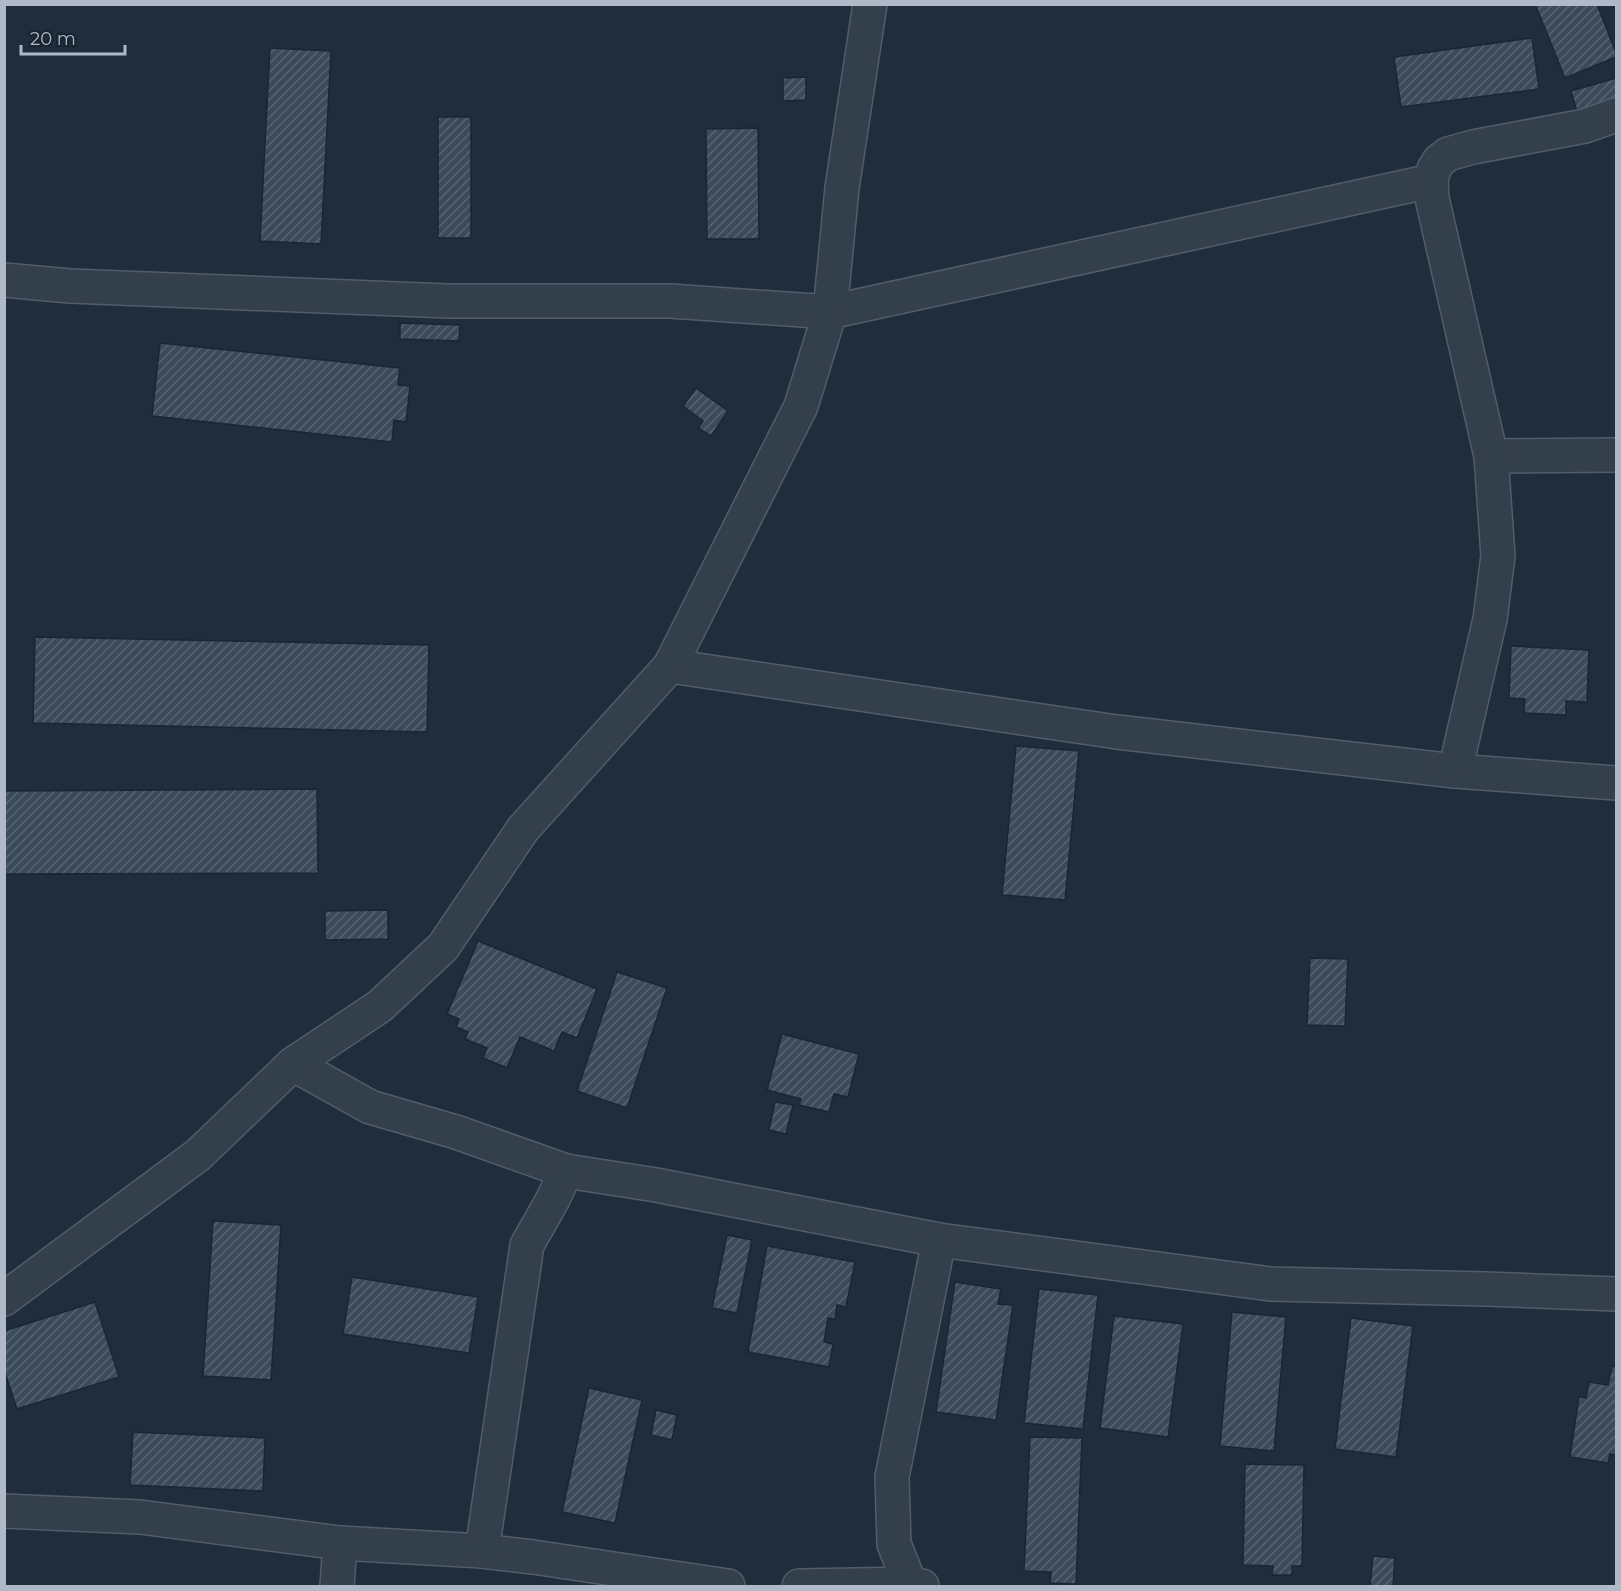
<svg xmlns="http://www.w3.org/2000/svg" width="1621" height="1591" viewBox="0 0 1621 1591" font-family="Montserrat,sans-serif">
	<defs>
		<pattern id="building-hatch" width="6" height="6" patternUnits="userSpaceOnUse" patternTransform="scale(1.5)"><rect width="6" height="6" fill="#3c4b5c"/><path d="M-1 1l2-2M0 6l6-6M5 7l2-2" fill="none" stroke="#566372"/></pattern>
	</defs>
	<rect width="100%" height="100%" fill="#202d3c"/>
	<g fill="url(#building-hatch)" stroke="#1b2633" stroke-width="1.5">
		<polygon points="1535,4 1597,4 1616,53 1616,57 1565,78"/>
		<polygon points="1532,38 1539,89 1401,107 1394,57"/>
		<polygon points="270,48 331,51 321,244 260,241"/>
		<polygon points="806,77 806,100 783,101 783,78"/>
		<polygon points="1616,78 1616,101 1577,112 1571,91"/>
		<rect x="438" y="117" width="33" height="121"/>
		<polygon points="758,128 759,239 707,239 706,129"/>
		<polygon points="400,323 460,325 459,341 400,339"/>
		<polygon points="160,343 400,368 398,385 410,386 406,422 394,420 392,442 152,416"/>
		<polygon points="696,388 728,411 711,436 698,428 703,421 683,406"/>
		<polygon points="35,637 429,645 427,732 33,723"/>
		<polygon points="1511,646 1589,650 1587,702 1566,701 1566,715 1524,713 1525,699 1509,698"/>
		<polygon points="1016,746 1079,751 1065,900 1002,895"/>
		<polygon points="317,789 318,873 4,874 4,791"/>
		<polygon points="388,910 388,939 325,940 325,911"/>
		<polygon points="478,941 597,989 577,1038 562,1032 554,1051 520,1037 507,1068 483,1058 487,1048 465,1039 468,1032 456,1027 459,1019 447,1014"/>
		<polygon points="1310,958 1348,959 1345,1026 1307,1025"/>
		<polygon points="617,972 667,988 627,1108 577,1091"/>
		<polygon points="782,1034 859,1054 848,1097 834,1094 829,1112 799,1105 801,1099 767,1090"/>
		<polygon points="775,1102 793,1105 786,1134 769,1130"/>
		<polygon points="213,1221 281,1225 271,1380 203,1376"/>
		<polygon points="727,1235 752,1240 737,1313 712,1308"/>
		<polygon points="767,1246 855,1262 846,1307 837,1305 835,1319 828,1318 824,1342 833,1344 829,1367 748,1352"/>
		<polygon points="352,1277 478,1297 469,1353 343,1334"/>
		<polygon points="955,1282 1001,1289 998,1304 1013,1305 996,1420 936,1412"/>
		<polygon points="1039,1289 1098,1295 1083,1429 1024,1423"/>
		<polygon points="95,1302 119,1377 17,1409 4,1370 4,1331"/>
		<polygon points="1232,1312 1286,1317 1274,1451 1220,1446"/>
		<polygon points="1114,1316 1183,1324 1168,1437 1100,1428"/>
		<polygon points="1351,1318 1413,1326 1396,1457 1335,1449"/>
		<polygon points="1612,1366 1616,1367 1616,1455 1610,1454 1608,1463 1570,1457 1579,1397 1586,1398 1589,1382 1608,1385"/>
		<polygon points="589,1388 642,1400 615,1523 562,1512"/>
		<polygon points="656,1410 677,1415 672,1440 651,1435"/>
		<polygon points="133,1432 265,1438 263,1491 130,1485"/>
		<polygon points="1030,1437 1082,1438 1076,1584 1050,1583 1051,1572 1024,1571"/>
		<polygon points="1245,1464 1304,1465 1302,1566 1292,1566 1292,1575 1272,1575 1273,1566 1243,1565"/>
		<polygon points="1373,1556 1395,1558 1393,1586 1370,1586"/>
	</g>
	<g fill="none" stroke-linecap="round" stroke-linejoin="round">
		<defs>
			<g id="street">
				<polyline points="4,280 70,286 448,301 670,301 830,312 1431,181"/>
				<polyline points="1491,456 1616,455"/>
				<polyline points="670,666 1117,732 1455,771 1616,783"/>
				<polyline points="1455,771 1490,619 1498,556 1491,456 1432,198 1431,181 1434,169 1439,161 1448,154 1473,147 1585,126 1616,115"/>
				<polyline points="293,1064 370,1107 456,1132 566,1171 656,1185 939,1240 1270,1284 1486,1289 1616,1294"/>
				<polyline points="4,1299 198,1155 293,1064 380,1006 443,947 523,829 670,666 801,406 830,312 842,188 870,4"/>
				<polyline points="4,1511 140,1517 340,1543 482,1551 533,1557 728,1586"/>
				<polyline points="482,1551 527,1245 553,1199 566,1171"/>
				<polyline points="910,1584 894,1544 892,1477 939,1240"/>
				<polyline points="337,1586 340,1543"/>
				<polyline points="799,1586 910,1584 922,1586"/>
			</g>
		</defs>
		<use href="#street" stroke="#525c6a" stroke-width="36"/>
		<use href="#street" stroke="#343f4c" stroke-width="33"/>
	</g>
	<rect width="1621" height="1591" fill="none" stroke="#afb9c8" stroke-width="12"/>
	<path d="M21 45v9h104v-9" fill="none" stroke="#afb9c8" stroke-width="3"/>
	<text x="30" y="45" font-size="18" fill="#afb9c8" stroke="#192431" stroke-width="4.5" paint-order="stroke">20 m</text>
</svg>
